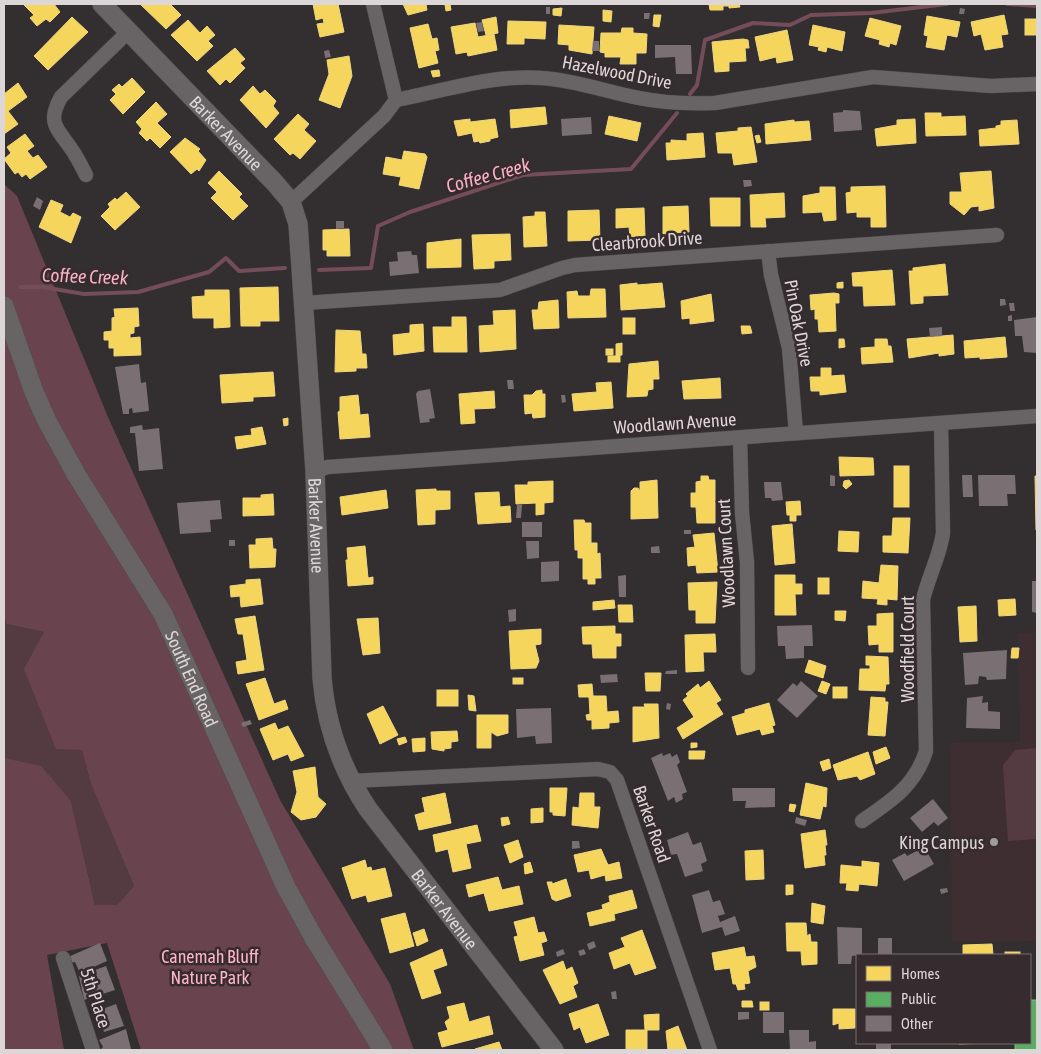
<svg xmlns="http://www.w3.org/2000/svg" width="1041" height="1054" viewBox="0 0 1041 1054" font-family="'Asap Condensed',sans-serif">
	<rect width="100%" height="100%" fill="#332e2f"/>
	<polygon fill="#3e2e32" points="1018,633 1037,633 1037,941 952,942 950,743 1020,742"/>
	<g fill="#543b41">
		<polygon points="4,614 6,624 44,632 82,749 91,784 134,886 117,905 95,905 71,801 4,758"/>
		<polygon points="1037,748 1037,839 1008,841 1003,765 1015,750"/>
	</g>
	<polygon fill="#69444e" points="4,184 17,196 108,417 280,800 390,984 414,1050 141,1050 107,943 47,955 64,1050 4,1050 4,758 41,766 71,801 95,905 117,905 134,886 91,784 82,750 56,749 24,669 44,632 6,624 4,614"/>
	<g fill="#f6d55c" stroke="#eed581">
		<polygon points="23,4 54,4 60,12 50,22 46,19 37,26 30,18 34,15"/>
		<polygon points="140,4 170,4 181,15 166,29"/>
		<polygon points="313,4 338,4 344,32 320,37 317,24 324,23 323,18 316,20"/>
		<polygon points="403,4 426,4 427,10 408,15"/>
		<polygon points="450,4 451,10 446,11 445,5"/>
		<polygon points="709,4 739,4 740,7 729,8 729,6 723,6 723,10 710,10"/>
		<polygon points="562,8 561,16 553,15 553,9"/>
		<polygon points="603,10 612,11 611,22 603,21"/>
		<polygon points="654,15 661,15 659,27 653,26"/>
		<polygon points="1004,15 1008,34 1001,35 1003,47 985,50 981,34 974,36 971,22"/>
		<polygon points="927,16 960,22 957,37 947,35 944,50 926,47 928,36 924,35"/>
		<polygon points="72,17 88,32 48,70 34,56"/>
		<polygon points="496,17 498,33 486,35 482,20"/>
		<polygon points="870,18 901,26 896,45 890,43 889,47 879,44 880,40 865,36"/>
		<rect x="1025" y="19" width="12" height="16"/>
		<polygon points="188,20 200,33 207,26 215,35 208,41 213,46 197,61 171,35"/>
		<polygon points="508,21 546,22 545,39 524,38 524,44 507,44"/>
		<polygon points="475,23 478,37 494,34 497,50 468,56 467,52 456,54 451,27"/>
		<polygon points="428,24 432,39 437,38 439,50 435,51 438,63 419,68 410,28"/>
		<polygon points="559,25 594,27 592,54 569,50 569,45 558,44"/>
		<polygon points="813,25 845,32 842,51 827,47 826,52 818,50 819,47 809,45"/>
		<polygon points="622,28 633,28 633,33 647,34 646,53 636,53 636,64 620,64 621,57 605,57 605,53 600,52 601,33 621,33"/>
		<polygon points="787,30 793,60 777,63 776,57 760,61 755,37"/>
		<polygon points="743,39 748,40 749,48 745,48 746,61 729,62 729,71 715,72 712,42"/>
		<polygon points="235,48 245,59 240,63 245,68 230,83 226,79 220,85 207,71"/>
		<polygon points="349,56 352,76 340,108 319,100 329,74 327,60"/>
		<polygon points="439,70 440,76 433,77 431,71"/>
		<polygon points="132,78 145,92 123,114 110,100 116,94 112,90 119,84 122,87"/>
		<polygon points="18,83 27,97 8,111 18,124 4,134 4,94"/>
		<polygon points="253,86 260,94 265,90 276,101 273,106 279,113 266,128 240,100"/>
		<polygon points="156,102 167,114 157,123 171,137 160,148 150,138 147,141 139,133 142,129 136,122"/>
		<polygon points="545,107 547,124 511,128 510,110"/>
		<polygon points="925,113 941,113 941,117 965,116 966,135 926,136"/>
		<polygon points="298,114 309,124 304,130 316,141 300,159 293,153 290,155 274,139"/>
		<polygon points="609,116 641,123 637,141 605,134"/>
		<polygon points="470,119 470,122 495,119 498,137 490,139 490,141 480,143 479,141 474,142 472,133 458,136 454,121"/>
		<polygon points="915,119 916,143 877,146 875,129 897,125 897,120"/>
		<polygon points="794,120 794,122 809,121 811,140 766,144 765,124"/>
		<polygon points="1017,120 1019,144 980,146 979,130 996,128 996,126 1001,125 1001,121"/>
		<polygon points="751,127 757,162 734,165 732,153 718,153 716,133 738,131 738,128"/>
		<polygon points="703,133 705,157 667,160 666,143 671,143 671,140 687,141 687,134"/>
		<polygon points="25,134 34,146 27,151 33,158 38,155 47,167 30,179 26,174 22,177 18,172 15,174 4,159 11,153 7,147"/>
		<polygon points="759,135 761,142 757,143 755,136"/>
		<polygon points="185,138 200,149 198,151 206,160 199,171 197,169 191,174 170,152"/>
		<polygon points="404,151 425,154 427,157 419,189 399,185 401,177 383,174 386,157 402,160"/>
		<polygon points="219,171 242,194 239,197 248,206 233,220 211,198 217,192 208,183"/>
		<polygon points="991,171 994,208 979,211 979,206 971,207 964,215 950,204 950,192 962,192 960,173"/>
		<polygon points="885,186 886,227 871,227 871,217 857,217 857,212 847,213 846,193 851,192 851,187"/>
		<polygon points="820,187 835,187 836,220 824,221 822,212 803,213 803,196 820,193"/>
		<polygon points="126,192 140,207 115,230 101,216 110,207 108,204 115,198 117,200"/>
		<polygon points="784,193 785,217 765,218 766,227 751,227 750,195"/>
		<polygon points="710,198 740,198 740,226 711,226"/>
		<polygon points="51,200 63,205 60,212 70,217 73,213 81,217 71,243 39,227"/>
		<polygon points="688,206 689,232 663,234 663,207"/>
		<polygon points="644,208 645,236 630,237 629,227 616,228 616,209"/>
		<polygon points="599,210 600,240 568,241 568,211"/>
		<polygon points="535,212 545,212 547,246 524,247 523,217 535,216"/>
		<polygon points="349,229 350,256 327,256 327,250 323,250 323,230"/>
		<polygon points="510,234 511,260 494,261 494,268 474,269 472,235"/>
		<polygon points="461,239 461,267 427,268 427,243"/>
		<polygon points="945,264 948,295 923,296 923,303 911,304 909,271 913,271 913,268"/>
		<polygon points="892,270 895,305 864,306 863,286 853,286 852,273"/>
		<polygon points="843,282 843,288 837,288 837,283"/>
		<polygon points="637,283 637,285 662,283 665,307 621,310 620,285"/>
		<polygon points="278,287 279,321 260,321 260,326 241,326 240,288"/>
		<polygon points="591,289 605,289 606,317 568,318 567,292 577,291 578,296 590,296"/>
		<polygon points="205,290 229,290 230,327 214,328 214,318 193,318 192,297 205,296"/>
		<polygon points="834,293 839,294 839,303 835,303 836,331 819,332 818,319 815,319 815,309 811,310 810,295"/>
		<polygon points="711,294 714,321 690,324 690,318 682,319 681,301"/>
		<polygon points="558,300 559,328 534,329 532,310 538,310 539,302"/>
		<polygon points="138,308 139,326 134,327 134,333 130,334 130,338 140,337 141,355 114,356 114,348 109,348 109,340 104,340 104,332 112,331 112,318 115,317 114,309"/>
		<polygon points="515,310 516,349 480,352 479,326 494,325 493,311"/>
		<polygon points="452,317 466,317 467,352 434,352 433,327 452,327"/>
		<rect x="623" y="318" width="12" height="16"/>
		<polygon points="423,324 424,351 394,355 393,335 410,333 410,325"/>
		<polygon points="741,326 750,326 752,333 742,334"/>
		<polygon points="336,330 360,331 362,354 366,354 367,368 356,368 356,371 335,372"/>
		<polygon points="953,335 954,354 939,356 939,353 909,358 907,339"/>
		<polygon points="1005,337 1007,357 980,359 980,357 965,358 964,341"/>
		<polygon points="839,339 844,339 845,347 839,348"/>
		<polygon points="875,339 887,339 888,346 891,346 893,362 862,364 861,348 875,347"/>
		<polygon points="622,343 622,355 616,356 616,344"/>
		<rect x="606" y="349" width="7" height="6"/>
		<rect x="608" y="356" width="12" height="6"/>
		<polygon points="658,361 659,379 653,379 653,389 648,390 647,396 627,397 629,364"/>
		<polygon points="821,368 831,368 831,376 844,375 846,392 820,395 820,391 811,391 810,377 821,377"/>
		<polygon points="273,372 275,396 253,397 253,401 222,403 220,375"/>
		<polygon points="720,378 721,398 684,399 682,381"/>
		<polygon points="611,382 613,408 574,411 572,394 597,392 596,383"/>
		<polygon points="542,390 542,394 545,394 545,417 533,418 532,413 525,414 524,395 532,395 536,391"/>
		<polygon points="494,391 495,408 474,409 475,423 461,424 459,394"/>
		<polygon points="358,395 360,415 368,414 370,437 340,439 338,412 340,411 340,397"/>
		<polygon points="288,418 288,425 284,426 283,419"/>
		<polygon points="262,427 266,444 237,449 235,437 252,435 251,429"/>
		<polygon points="839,457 873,458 874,475 840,476"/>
		<rect x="894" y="466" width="15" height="41"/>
		<polygon points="701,476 708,476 709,480 715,480 715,523 697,523 696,507 691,507 691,493 696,493 696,482 701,481"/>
		<polygon points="1035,476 1037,476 1037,530 1036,530"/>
		<polygon points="657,480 658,518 631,519 631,491 634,488 638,488 640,491 640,482"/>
		<polygon points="849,480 852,484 846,489 843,486 844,481"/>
		<polygon points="553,481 553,502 544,503 544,514 536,515 536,503 516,504 515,485 528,485 528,482"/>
		<polygon points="436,489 436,491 450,491 450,509 435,510 435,524 418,525 416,490"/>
		<polygon points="386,490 388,508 342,515 340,497"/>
		<polygon points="499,492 500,507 510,506 511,522 478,524 475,493"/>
		<polygon points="273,494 274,515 243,516 243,498 261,498 261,495"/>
		<polygon points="800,501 801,515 796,515 796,521 790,521 790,515 787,515 786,502"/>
		<polygon points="893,518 910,518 908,553 883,552 883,536 892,536"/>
		<polygon points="574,520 584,520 585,523 591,523 591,543 597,543 597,554 600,553 601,578 595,578 595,584 588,584 588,579 583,579 583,558 578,558 578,550 575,550"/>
		<polygon points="792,524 795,563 775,565 772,526"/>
		<polygon points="839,531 859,532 858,552 838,551"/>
		<polygon points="714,533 718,572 697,573 696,565 688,566 687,548 695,547 693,535"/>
		<polygon points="272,538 273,549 276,549 275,567 250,568 249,545 256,545 256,539"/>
		<polygon points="365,546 368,578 373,577 373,584 348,586 346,560 348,560 347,548"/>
		<polygon points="881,565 898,566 897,600 887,599 887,605 877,604 878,599 862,598 863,581 879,583"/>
		<polygon points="775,575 795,575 795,584 802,584 802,594 795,594 796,615 775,615"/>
		<rect x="818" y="578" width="11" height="16"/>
		<polygon points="260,579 263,604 241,607 240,596 231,597 230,586 246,584 246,580"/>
		<polygon points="717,582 715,623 696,623 696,610 689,610 688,583"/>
		<polygon points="1015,599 1016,615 999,616 998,600"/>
		<polygon points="614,600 615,608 593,610 593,602"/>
		<polygon points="618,605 632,605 633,622 619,622"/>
		<polygon points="976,606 977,641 960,642 958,607"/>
		<polygon points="835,611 846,611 845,621 835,620"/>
		<polygon points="893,613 893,652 879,652 879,644 869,645 868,626 877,626 877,614"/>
		<polygon points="255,616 264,670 238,674 236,662 247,660 243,634 238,634 235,619"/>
		<polygon points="378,618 380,653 363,655 357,619"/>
		<polygon points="615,626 615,634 621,634 621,646 616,646 616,658 593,658 592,644 583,644 582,627"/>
		<polygon points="541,629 541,644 535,645 539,661 536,668 511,669 509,631"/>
		<polygon points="715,634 716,652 703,652 704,671 686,672 685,635"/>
		<polygon points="1012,648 1019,648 1018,658 1011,658"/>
		<polygon points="866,656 888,657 889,684 886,684 885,691 859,690 860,669 870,669 870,665 866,665"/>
		<polygon points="809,660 826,666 823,678 805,672"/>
		<polygon points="645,673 661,673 660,691 646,691"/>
		<polygon points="265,678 274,704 285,700 288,709 259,720 246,684"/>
		<rect x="513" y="678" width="10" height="6"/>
		<polygon points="709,681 721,700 716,703 723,714 683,739 677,728 694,717 683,700 688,696 686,694 698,684 700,688"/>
		<polygon points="822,681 830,684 826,694 818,691"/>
		<polygon points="592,684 593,696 606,696 607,712 618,711 619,722 609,723 609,728 592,729 592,720 587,720 586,715 590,714 589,697 579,697 578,685"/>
		<rect x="833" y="687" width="14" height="11"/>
		<rect x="437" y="690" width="21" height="16"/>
		<polygon points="468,695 474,696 476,711 469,710"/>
		<polygon points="871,697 885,698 885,702 888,702 885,736 868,735"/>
		<polygon points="769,703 775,725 772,726 774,732 762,735 760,729 737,735 732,717 745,713 745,710"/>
		<polygon points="644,704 658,704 659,738 633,742 633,707 645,707"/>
		<polygon points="383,706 398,735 380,744 367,714"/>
		<polygon points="477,715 508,715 508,733 497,736 491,732 491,748 477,748"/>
		<polygon points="275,723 278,730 288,726 304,756 291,761 288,754 273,760 260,729"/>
		<polygon points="457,731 458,741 451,742 451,748 444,749 444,751 432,749 431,732"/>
		<polygon points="405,737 407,742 399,745 397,739"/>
		<polygon points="425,738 425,751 413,752 412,739"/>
		<polygon points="691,743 697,743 697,747 691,748"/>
		<polygon points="886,747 890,758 876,764 873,752"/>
		<polygon points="689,751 705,751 704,759 689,759"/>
		<polygon points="868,752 875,774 860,780 857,776 838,780 833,765"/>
		<polygon points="829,759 831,768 823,771 820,762"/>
		<polygon points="315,767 318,797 326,804 316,817 301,820 291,812 297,792 293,771"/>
		<polygon points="806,783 827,788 826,807 823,806 820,819 800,815"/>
		<polygon points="550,788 567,788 565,816 553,815 553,812 550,812"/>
		<polygon points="445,793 451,823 419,830 415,815 425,812 422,798"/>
		<polygon points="580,793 594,793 594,807 600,807 598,828 572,825 573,807 579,808"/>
		<polygon points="790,804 796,805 794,812 789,811"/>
		<polygon points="543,808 543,822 531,823 531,809"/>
		<polygon points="508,817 510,824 502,826 501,818"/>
		<polygon points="477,825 481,841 466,844 471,868 453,872 448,849 436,852 433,835"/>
		<polygon points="825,830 827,845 825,845 826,855 824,855 825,865 805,868 801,834"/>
		<polygon points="518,840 523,857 510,863 504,845"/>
		<polygon points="601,849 608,865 619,862 622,878 606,881 605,875 591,879 589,870 578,872 574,855"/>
		<polygon points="763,850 764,879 746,880 745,851"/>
		<polygon points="365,860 367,868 371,867 372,871 385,868 392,896 368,902 366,895 352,899 342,868"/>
		<polygon points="862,861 879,863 877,886 859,884 858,891 846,890 847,883 840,883 841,865 862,867"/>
		<polygon points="530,862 533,872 525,874 524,864"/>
		<polygon points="498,877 502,890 519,886 523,904 489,911 484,893 469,897 466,885"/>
		<polygon points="566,879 571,896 556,901 552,899 547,882 552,882 552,884"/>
		<polygon points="786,885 793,885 793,894 786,895"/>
		<polygon points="632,890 637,908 614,914 615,920 590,926 587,913 603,909 602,905 610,902 609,896"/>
		<polygon points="812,903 825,906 823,924 811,922"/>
		<polygon points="405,913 414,946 390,953 381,919"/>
		<polygon points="534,917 538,933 544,932 547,941 541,943 544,955 520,961 514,937 518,936 514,922"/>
		<polygon points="786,923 806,923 807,936 810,934 811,942 817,942 817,964 802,965 801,951 787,951"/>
		<polygon points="424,929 428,941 417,946 413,933"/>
		<polygon points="642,930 656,968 635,975 630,963 614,969 609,953 625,947 621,938"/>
		<polygon points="992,944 993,955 963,955 963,945"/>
		<polygon points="744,947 746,957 754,956 756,967 748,971 750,983 744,984 745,989 738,990 736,984 733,984 730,968 715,970 712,953"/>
		<polygon points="442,949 447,965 433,970 441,993 422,999 410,963"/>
		<rect x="1005" y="952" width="15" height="3"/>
		<polygon points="563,961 566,970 572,967 578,983 573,986 577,997 560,1004 543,970"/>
		<polygon points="742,1001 752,1001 753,1007 742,1007"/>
		<rect x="760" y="1002" width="9" height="8"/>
		<polygon points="464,1003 469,1022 489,1016 493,1034 442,1047 438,1033 448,1030 445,1022 450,1018 447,1007"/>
		<polygon points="598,1004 609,1035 586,1043 580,1027 574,1030 569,1014"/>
		<polygon points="833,1009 855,1009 855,1028 839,1029 839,1023 833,1025"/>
		<polygon points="659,1014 659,1030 647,1030 647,1050 626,1050 626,1030 645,1030 644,1015"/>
		<polygon points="678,1026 687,1050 668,1050 666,1031"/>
		<polygon points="499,1042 502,1050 475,1050 475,1049"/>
		<polygon points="959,1043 985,1043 959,1044"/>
	</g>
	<polygon fill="#5aae61" stroke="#81ba84" points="1030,1000 1037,1000 1037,1050 1015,1050 1015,1044 1030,1043"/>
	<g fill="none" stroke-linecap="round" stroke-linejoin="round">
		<g stroke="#754d58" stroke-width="4">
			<polyline points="1007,4 1037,6"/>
			<polyline points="690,94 697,85 705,40 753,23 790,25 811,15 871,13 947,4"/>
			<polyline points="319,270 371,268 378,226 410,212 523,175 631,169 677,113"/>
			<polyline points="20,287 42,287 84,294 138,292 209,272 226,258 239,271 285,268"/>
		</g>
	</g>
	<g fill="#7a6f72">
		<rect x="546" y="7" width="4" height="7"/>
		<polygon points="960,8 965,9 964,14 959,14"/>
		<polygon points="644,13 650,13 649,19 644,19"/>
		<polygon points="482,22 484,31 478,32 476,23"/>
		<polygon points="593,41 599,41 599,51 592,51"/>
		<polygon points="655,45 691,45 692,74 676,74 675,57 655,58"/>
		<polygon points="329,50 331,57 325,58 324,51"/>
		<polygon points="843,110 860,111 862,130 834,132 833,113 843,112"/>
		<polygon points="591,117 592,134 562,136 561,119"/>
		<polygon points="743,180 751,180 752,186 744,187"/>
		<polygon points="37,197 43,201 40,210 33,206"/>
		<polygon points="336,221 344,221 344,228 336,229"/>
		<polygon points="411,251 412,255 417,255 419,273 390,276 389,262 398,261 397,252"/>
		<polygon points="1000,299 1005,299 1006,305 1000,306"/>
		<polygon points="1009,303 1014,303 1015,311 1010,311"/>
		<polygon points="1012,315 1012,321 1008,321 1008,316"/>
		<polygon points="1037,317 1037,353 1024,352 1022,336 1015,336 1014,320"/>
		<polygon points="942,327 942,336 930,337 929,328"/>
		<polygon points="139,364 141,383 146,382 149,411 133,413 132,408 129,409 129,414 123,414 115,367"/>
		<polygon points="507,380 513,380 514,389 508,389"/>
		<polygon points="430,389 435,418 429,419 430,422 420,423 416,394 418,391"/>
		<polygon points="561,395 565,395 566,402 562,403"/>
		<polygon points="142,425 143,430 159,428 163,469 139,471 135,433 130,433 130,427"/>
		<polygon points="830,475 835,476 835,486 830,486"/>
		<polygon points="962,475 972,475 973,497 963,497"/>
		<polygon points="978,475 1015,475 1016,494 1007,494 1008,506 979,506"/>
		<polygon points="764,482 781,482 783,500 772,501 771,498 765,498"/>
		<polygon points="220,500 222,519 210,520 211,532 180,534 177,503"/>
		<polygon points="517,505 522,505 521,518 516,518"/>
		<rect x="522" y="522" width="20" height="15"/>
		<rect x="684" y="530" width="7" height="4"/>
		<rect x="229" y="540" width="6" height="6"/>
		<polygon points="526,541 539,541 539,558 527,559"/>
		<polygon points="659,546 660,553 651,553 651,547"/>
		<polygon points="559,561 559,581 541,582 541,562"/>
		<polygon points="626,575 626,597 619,597 618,576"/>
		<polygon points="1032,581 1037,581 1037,613 1032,612"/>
		<polygon points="516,609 516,621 509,622 508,610"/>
		<polygon points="812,625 813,646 804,646 804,658 786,659 785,646 778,646 777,626"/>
		<polygon points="1007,650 1006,679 987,680 986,677 979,676 978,684 965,685 963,653"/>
		<polygon points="677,670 677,674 665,674 666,671"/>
		<polygon points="617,674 618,682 601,683 600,675"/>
		<polygon points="801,681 818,696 797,718 777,700 793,683 797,686"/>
		<polygon points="983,696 982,703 988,702 988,711 1000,712 1000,729 966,728 967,698"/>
		<polygon points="667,703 671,704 670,710 666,709"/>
		<polygon points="551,708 552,743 536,744 535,736 517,738 516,709"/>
		<polygon points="250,720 252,724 243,727 241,723"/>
		<polygon points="662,753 663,756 670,753 672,757 677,754 680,762 677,765 687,792 682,794 683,799 676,803 674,797 668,801 651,758"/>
		<polygon points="732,788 775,788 775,807 745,808 746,801 733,801"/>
		<polygon points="933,799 948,818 938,826 934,822 922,832 910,818"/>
		<polygon points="796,817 807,820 805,826 795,823"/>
		<polygon points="688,832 693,845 701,842 707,861 701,864 703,871 685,877 677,854 671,855 667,840"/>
		<polygon points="572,841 579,841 580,848 572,849"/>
		<polygon points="924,847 934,864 904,881 892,860 905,853 907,856"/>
		<polygon points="947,888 948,892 941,894 940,889"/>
		<polygon points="709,890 713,902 720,900 725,914 718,916 720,922 735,916 740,931 725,936 722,927 702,933 692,895"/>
		<polygon points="837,927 862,928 862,955 852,956 851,964 838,964"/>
		<rect x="878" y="938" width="14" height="17"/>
		<polygon points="594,941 596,947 589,950 587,944"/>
		<polygon points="100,943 107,961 80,973 75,962 70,963 68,957"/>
		<polygon points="563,949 565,954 557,957 556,952"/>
		<polygon points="584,949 586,954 580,956 578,951"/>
		<polygon points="106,966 115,990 84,1000 79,976"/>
		<polygon points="616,991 617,999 612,999 611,992"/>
		<polygon points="116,1004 124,1026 104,1032 97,1011"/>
		<polygon points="738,1012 749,1012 749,1019 738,1020"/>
		<rect x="763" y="1012" width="21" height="21"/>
		<polygon points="126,1029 131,1049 100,1050 103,1047 99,1040"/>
		<polygon points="789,1030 809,1030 809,1042 816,1041 816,1050 790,1050"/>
		<polygon points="876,1043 891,1043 891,1049 876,1050"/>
	</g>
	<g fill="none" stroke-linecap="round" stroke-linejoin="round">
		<defs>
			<g id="street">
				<polyline points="373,4 396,100"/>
				<path d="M86,175C81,165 76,155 70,147C56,127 47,122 61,97L129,31"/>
				<path d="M291,202L384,116L396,100C443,91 494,74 542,78C575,80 607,92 639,98C664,103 689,104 715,103L873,77L991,86L1037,84"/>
				<polyline points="768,251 771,275 789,348 796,433"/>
				<polyline points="304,303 500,290 562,268 575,265 997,235"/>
				<polyline points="740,438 742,513 747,562 748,668"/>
				<polyline points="315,471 328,467 1037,416"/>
				<polyline points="351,781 598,769 610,772 617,780 710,1050"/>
				<path d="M862,821C891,801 915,786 926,751L923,600C928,577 940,556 943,533L941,423"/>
				<polyline points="63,958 93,1050"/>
			</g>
			<g id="secondary">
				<path id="s1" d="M102,4L275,183L291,202L298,224L315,471L322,678C326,725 342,770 368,809L554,1050"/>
				<path id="s2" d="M4,306L34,392L47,421L76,474L163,614L286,887L314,938L383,1050"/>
			</g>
		</defs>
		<use href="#street" stroke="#514c4d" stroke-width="15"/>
		<use href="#secondary" stroke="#514c4d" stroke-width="20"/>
		<use href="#street" stroke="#686465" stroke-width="14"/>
		<use href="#secondary" stroke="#686465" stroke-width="19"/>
	</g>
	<circle fill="#a29b9c" stroke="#362b2e" stroke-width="2" cx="994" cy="842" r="5"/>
	<g text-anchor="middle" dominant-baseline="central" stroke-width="5" stroke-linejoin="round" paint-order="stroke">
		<g font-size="18" fill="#ddd6d7" stroke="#362b2e">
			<text transform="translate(617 72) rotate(11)">Hazelwood Drive</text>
			<text stroke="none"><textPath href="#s1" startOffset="179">Barker Avenue</textPath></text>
			<text transform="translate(647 241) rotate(-4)">Clearbrook Drive</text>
			<text transform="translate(799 323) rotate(79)">Pin Oak Drive</text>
			<text transform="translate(675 423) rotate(-4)">Woodlawn Avenue</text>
			<text stroke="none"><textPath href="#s1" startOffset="599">Barker Avenue</textPath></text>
			<text transform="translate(726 553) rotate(-93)">Woodlawn Court</text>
			<text transform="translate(907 649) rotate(-90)">Woodfield Court</text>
			<text stroke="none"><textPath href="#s2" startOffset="419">South End Road</textPath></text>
			<text transform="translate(652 824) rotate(71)">Barker Road</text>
			<text stroke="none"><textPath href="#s1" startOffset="1018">Barker Avenue</textPath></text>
			<text transform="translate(96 998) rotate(72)">5th Place</text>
		</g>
		<g font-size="18" fill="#ddd6d7" stroke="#362b2e" text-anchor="end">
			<text x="984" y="842">King Campus</text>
		</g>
		<g font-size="18" fill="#ffb4c8" stroke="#362b2e">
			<text x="210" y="956">Canemah Bluff<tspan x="210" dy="21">Nature Park</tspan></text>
		</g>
		<g font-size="19" font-style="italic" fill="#fbb1c4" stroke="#362b2e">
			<text transform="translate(488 175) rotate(-15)">Coffee Creek</text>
			<text transform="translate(85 276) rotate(2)">Coffee Creek</text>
		</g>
	</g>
	<rect width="1041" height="1054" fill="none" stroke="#ddd6d7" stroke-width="10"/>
	<rect x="856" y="954" width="175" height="90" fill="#362b2e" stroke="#796f72"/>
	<rect x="866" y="966" width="25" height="15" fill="#f6d55c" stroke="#796f72"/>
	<text x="901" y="979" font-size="15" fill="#ddd6d7">Homes</text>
	<rect x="866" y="992" width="25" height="15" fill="#5aae61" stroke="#796f72"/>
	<text x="901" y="1004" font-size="15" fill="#ddd6d7">Public</text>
	<rect x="866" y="1016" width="25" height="15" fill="#7a6f72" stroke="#796f72"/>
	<text x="901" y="1029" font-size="15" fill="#ddd6d7">Other</text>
</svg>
